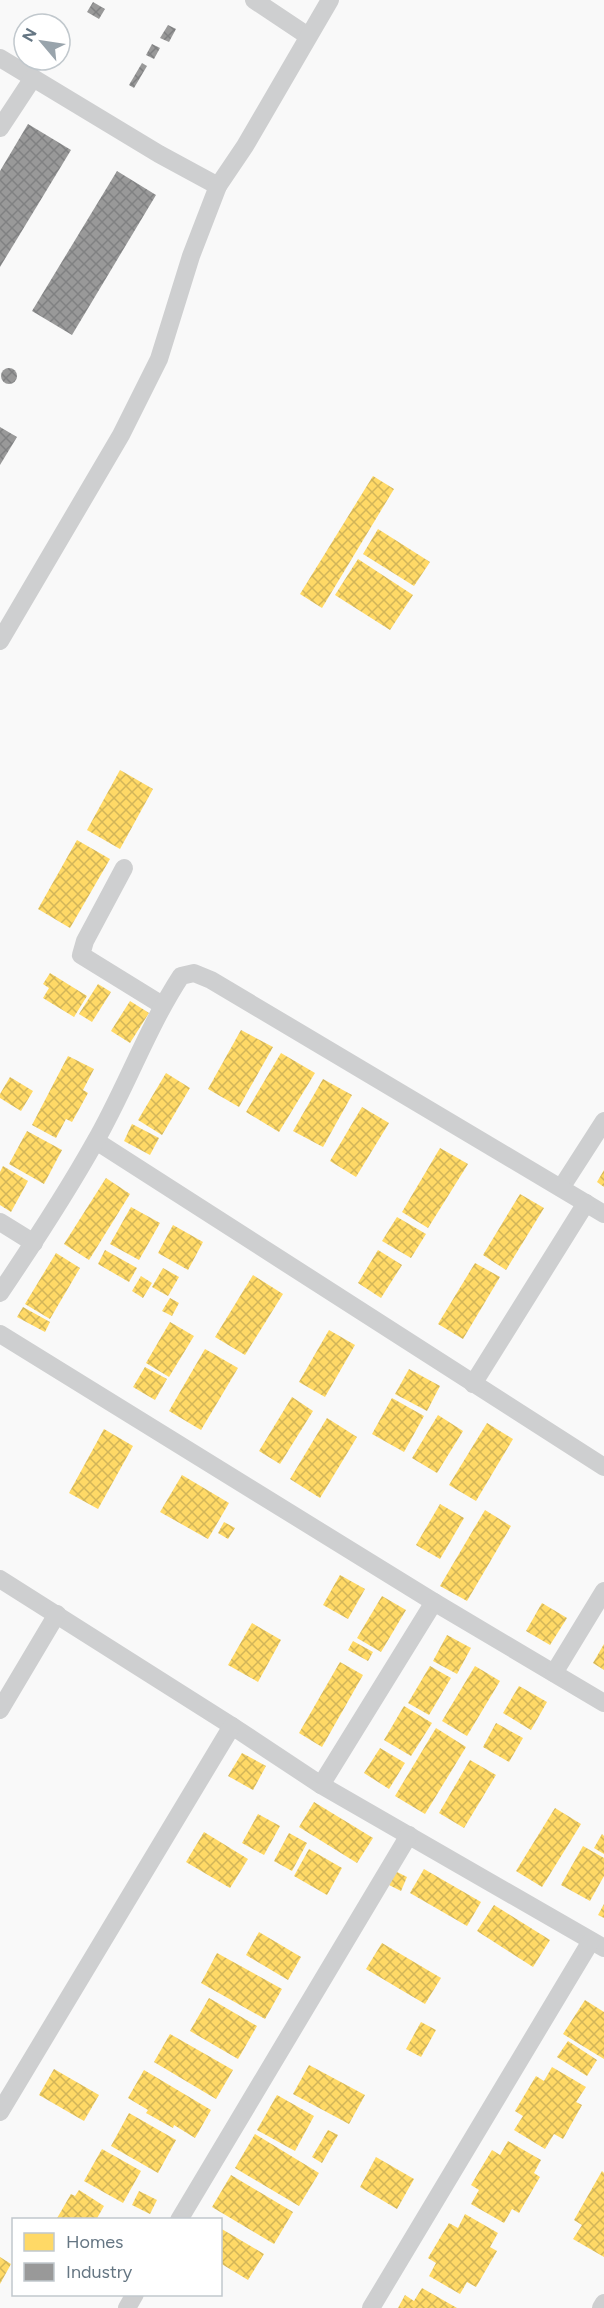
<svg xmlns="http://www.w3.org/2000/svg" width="604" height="2308" viewBox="0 0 604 2308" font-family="Figtree,sans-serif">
	<defs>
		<pattern id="homes-cross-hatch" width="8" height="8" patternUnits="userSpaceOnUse" patternTransform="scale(1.5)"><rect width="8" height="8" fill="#ffd966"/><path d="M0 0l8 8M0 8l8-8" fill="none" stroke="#d2b559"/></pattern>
		<pattern id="industry-cross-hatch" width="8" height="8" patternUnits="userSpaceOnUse" patternTransform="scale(1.5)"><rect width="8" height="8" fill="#999"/><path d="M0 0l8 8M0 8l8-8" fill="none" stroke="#808182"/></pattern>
	</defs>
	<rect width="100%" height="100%" fill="#f9f9f9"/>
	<g fill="url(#homes-cross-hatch)">
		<polygon points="373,476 394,489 322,608 300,594"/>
		<polygon points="378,529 430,562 414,586 363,554"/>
		<polygon points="358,559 413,595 390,630 335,595"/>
		<polygon points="120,770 153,789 120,849 87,830"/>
		<polygon points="77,840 110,859 70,928 38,909"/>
		<polygon points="50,973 87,996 74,1017 43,998 49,988 43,984"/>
		<polygon points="98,984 111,992 92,1022 79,1014"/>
		<polygon points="130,1001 149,1013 130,1043 111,1031"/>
		<polygon points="241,1030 273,1047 239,1107 208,1089"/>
		<polygon points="281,1053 315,1073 279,1132 246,1112"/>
		<polygon points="68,1056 94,1069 83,1090 88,1093 72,1122 66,1119 56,1138 32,1125"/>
		<polygon points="166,1073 190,1088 162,1135 138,1120"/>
		<polygon points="10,1077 33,1091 21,1111 0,1098 0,1094"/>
		<polygon points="323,1079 352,1095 323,1147 293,1131"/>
		<polygon points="362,1107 389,1123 356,1177 330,1161"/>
		<polygon points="132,1124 159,1138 150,1155 124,1141"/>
		<polygon points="27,1131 62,1150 44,1184 9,1164"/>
		<polygon points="440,1148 468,1164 428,1228 402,1212"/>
		<polygon points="3,1166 28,1181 11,1212 0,1205 0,1172"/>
		<polygon points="604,1170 604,1187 597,1182"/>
		<polygon points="106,1178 130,1194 89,1260 64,1244"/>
		<polygon points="520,1194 544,1208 506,1270 483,1255"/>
		<polygon points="131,1207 160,1223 139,1260 110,1244"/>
		<polygon points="397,1217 426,1234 411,1258 382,1241"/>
		<polygon points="173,1225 203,1242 188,1270 158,1253"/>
		<polygon points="105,1250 137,1268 129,1282 98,1264"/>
		<polygon points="378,1250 402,1265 381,1298 358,1283"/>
		<polygon points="56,1253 80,1268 50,1319 25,1304"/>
		<polygon points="475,1263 500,1277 463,1339 438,1324"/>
		<polygon points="163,1268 179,1277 168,1296 152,1287"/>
		<polygon points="253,1275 283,1294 245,1355 215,1337"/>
		<polygon points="141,1276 152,1283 143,1298 132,1291"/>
		<polygon points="170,1298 179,1303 172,1316 162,1311"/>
		<polygon points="23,1307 50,1322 45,1332 17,1317"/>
		<polygon points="170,1322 194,1336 169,1377 146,1363"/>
		<polygon points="329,1330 355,1345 325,1397 299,1382"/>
		<polygon points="205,1349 238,1368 201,1430 169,1411"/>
		<polygon points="145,1367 167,1379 155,1400 133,1387"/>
		<polygon points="409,1369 440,1386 427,1411 395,1394"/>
		<polygon points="292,1397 313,1411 280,1464 259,1451"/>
		<polygon points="392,1398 424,1416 404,1452 372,1434"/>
		<polygon points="438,1415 463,1431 437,1473 412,1458"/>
		<polygon points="327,1418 357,1437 320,1498 290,1479"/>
		<polygon points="487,1423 513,1439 476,1501 449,1485"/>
		<polygon points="104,1429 133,1446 98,1509 69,1493"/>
		<polygon points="182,1475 229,1503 208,1539 160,1512"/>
		<polygon points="440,1504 464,1518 440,1559 416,1545"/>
		<polygon points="485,1510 511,1526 467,1601 440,1586"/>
		<polygon points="224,1522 235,1528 228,1539 218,1533"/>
		<polygon points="340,1575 365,1589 348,1619 323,1605"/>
		<polygon points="382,1596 406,1610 381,1652 357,1638"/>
		<polygon points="542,1603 567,1618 550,1645 526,1631"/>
		<polygon points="252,1623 281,1640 258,1682 228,1665"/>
		<polygon points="447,1635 471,1648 457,1674 433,1661"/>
		<polygon points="353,1641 373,1652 368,1661 348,1650"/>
		<polygon points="604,1644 604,1670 593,1663"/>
		<polygon points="340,1662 363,1675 322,1747 299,1733"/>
		<polygon points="430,1666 451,1678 429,1715 408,1703"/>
		<polygon points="475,1666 500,1681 467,1736 442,1721"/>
		<polygon points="519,1686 547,1702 531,1730 503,1713"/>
		<polygon points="404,1706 432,1723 411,1756 384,1740"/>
		<polygon points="496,1723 523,1738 509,1762 483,1747"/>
		<polygon points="436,1728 466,1747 425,1814 395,1796"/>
		<polygon points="380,1748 405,1763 389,1789 364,1773"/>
		<polygon points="242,1753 266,1766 253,1790 228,1776"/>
		<polygon points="470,1760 496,1775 464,1828 439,1813"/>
		<polygon points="314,1802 373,1838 357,1863 299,1827"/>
		<polygon points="555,1808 581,1824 542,1887 516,1871"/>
		<polygon points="258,1814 280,1826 264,1855 242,1843"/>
		<polygon points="204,1832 248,1859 230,1888 186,1862"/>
		<polygon points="289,1833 307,1843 292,1871 274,1861"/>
		<polygon points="602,1834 604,1836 604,1854 594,1848"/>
		<polygon points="583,1846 604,1858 604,1876 590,1901 561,1885"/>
		<polygon points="309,1849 342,1868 327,1895 294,1876"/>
		<polygon points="424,1869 481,1902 467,1926 410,1893"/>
		<polygon points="395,1871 407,1877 401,1891 389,1885"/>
		<polygon points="604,1904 604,1918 598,1915"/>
		<polygon points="494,1905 550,1940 533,1967 477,1931"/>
		<polygon points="259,1932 301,1957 288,1980 246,1955"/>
		<polygon points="382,1943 441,1978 425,2004 366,1969"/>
		<polygon points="217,1953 282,1989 265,2019 201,1983"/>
		<polygon points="209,1998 257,2026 238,2059 190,2031"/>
		<polygon points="585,2000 604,2012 604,2059 563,2034"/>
		<polygon points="421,2022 436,2030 421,2057 406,2049"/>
		<polygon points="170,2034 233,2070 216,2099 154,2062"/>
		<polygon points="568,2041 597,2060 587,2076 557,2057"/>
		<polygon points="309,2065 365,2095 349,2124 293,2094"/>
		<polygon points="552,2067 586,2087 576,2102 582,2105 563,2139 554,2134 545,2149 514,2130 523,2116 515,2111 536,2076 544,2081"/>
		<polygon points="54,2069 99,2095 84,2121 39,2095"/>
		<polygon points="144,2070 211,2110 195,2138 174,2125 173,2128 146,2113 148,2110 128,2098"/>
		<polygon points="277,2095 314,2116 295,2151 257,2130"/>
		<polygon points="129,2113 176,2140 158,2173 111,2146"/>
		<polygon points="328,2130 338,2135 322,2163 312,2157"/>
		<polygon points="255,2134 319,2173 299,2206 235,2168"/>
		<polygon points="508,2141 541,2160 534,2173 540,2177 519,2213 512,2209 504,2223 471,2204 479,2190 471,2185 492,2150 500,2155"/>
		<polygon points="102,2149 141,2171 123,2203 84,2181"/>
		<polygon points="376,2157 414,2179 397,2209 360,2187"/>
		<polygon points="602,2171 604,2173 604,2257 573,2239 582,2225 574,2220"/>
		<polygon points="231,2175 293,2212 274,2244 212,2207"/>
		<polygon points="79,2190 104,2206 96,2220 56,2220 71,2194 75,2196"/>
		<polygon points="139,2191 157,2200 150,2214 132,2205"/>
		<polygon points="465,2214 498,2233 490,2247 497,2251 476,2287 467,2282 460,2294 429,2276 436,2263 428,2258 449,2223 458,2228"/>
		<polygon points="220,2228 264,2254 248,2280 220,2263"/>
		<polygon points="0,2257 11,2264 0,2284"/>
		<polygon points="422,2288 457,2308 398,2308 405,2295 414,2301"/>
	</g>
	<g fill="url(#industry-cross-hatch)">
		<polygon points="93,2 105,9 99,19 87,12"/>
		<polygon points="168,25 176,29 169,42 160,38"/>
		<polygon points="152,44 160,48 154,59 146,55"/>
		<polygon points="142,63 147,66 134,88 129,85"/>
		<polygon points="28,124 71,150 0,267 0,171"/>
		<polygon points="117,171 156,195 72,335 32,311"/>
		<circle cx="9" cy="376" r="8"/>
		<polygon points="0,427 17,437 0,465"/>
	</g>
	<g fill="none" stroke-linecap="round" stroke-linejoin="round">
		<g stroke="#cecfd0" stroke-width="18">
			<polyline points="254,0 308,36"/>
			<polyline points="0,58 159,154 218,186 245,146 330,0"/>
			<polyline points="0,128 33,78"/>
			<polyline points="0,641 121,435 159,359 191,256 218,186"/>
			<polyline points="124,868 85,941 81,955 162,1005"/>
			<polyline points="96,1141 604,1467"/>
			<polyline points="561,1188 604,1121"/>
			<polyline points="0,1222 34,1243"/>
			<path d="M0,1293C33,1244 66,1194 95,1142C126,1088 147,1028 181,976L194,973L211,980L604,1214"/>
			<polyline points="0,1334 434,1602 604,1703"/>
			<polyline points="473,1384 586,1203"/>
			<polyline points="0,1579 232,1726 321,1785 604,1948"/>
			<polyline points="554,1673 604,1591"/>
			<polyline points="0,1710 57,1614"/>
			<polyline points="321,1785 434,1602"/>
			<polyline points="0,2112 232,1726"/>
			<polyline points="179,2220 409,1835"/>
			<polyline points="127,2308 135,2294"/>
			<polyline points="371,2308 591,1941"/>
			<polyline points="601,2308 604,2303"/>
		</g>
	</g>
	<rect x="12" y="2218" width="210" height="78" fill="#ffffff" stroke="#c1c8cd" stroke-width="1.5"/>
	<rect x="24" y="2233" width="30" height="18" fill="#ffd966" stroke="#c1c8cd" stroke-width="1.5"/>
	<text x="66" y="2248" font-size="18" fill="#657683">Homes</text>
	<rect x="24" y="2263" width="30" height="18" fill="#999999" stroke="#c1c8cd" stroke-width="1.5"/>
	<text x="66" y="2278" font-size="18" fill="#657683">Industry</text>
	<g transform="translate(42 42) rotate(299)"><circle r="28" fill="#ffffff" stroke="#c1c8cd" stroke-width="1.5"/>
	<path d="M0-4.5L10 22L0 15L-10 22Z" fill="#99a4ac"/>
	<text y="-9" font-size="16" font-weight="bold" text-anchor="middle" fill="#657683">N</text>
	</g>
</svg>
